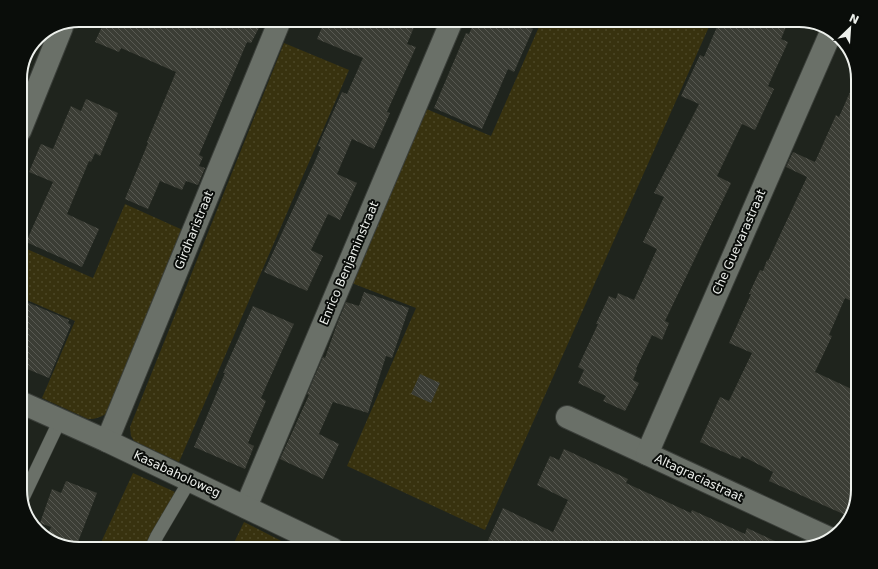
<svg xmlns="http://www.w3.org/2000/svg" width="878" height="569" viewBox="0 0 878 569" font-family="'DejaVu Sans',sans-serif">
	<defs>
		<pattern id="grass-dots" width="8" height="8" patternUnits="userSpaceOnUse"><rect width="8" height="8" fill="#38320f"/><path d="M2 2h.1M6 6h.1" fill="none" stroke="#4b4626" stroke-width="1.8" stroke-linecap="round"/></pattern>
		<pattern id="building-back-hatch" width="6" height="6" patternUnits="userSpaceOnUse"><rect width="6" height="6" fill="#3b3d35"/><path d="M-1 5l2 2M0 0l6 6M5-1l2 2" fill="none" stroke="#585952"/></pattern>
	</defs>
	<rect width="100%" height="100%" fill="#1f241d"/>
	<g fill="url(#grass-dots)">
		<polygon points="542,20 712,20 485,530 347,466 416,308 349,282 424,108 491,136"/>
		<polygon points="39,36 22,76 20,75 37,37"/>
		<polygon points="284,43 349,70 179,462 134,441 131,436 130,427"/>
		<path d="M125,204L185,231L107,413C101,417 96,419 88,419L42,398L75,321L20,297V246L93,278Z"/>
		<polygon points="133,473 175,492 148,549 98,549"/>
		<polygon points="244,522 297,549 231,549"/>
	</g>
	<g fill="url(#building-back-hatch)">
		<polygon points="105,20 247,20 260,26 251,43 247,42 199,155 203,157 199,166 205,168 198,185 186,181 182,190 160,181 148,209 125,199 148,143 147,142 176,72 121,48 119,52 95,42"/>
		<polygon points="325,20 417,20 407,44 416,47 387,112 390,113 374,149 352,139 337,174 357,183 340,220 328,214 311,250 323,256 307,291 264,272 316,159 321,147 318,146 342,92 347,94 363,58 317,39"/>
		<polygon points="475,20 513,20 533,29 514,72 508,69 482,129 434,108 466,33 469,34"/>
		<polygon points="720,20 789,20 781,39 788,42 768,86 774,89 755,130 742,124 717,176 731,183 665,321 669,323 662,340 652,335 636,369 637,370 633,380 639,383 625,411 603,401 606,396 578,383 584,370 578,367 598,324 596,324 609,296 616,299 618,293 634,300 657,249 643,242 664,197 654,193 699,104 681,96 700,55 704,57"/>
		<polygon points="858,74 858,304 845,298 829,335 832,336 815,372 858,392 858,491 850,517 769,481 773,472 742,456 740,459 700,442 720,397 729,401 752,353 729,343 751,294 749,294 760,270 763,271 767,260 768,261 807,177 786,167 793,152 815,162 836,115 839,117"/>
		<polygon points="86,99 118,113 100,156 95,153 91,162 89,161 67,214 99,229 82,267 26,242 53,182 29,172 41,144 53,149 71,106 81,111"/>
		<polygon points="364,292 409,308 392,358 386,356 368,413 333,402 319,434 339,444 323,479 280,459 309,395 307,394 323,357 325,358 337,324 346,302 359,306"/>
		<polygon points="20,299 69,320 68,323 71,325 49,378 20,366"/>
		<polygon points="253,306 294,324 261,398 266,401 248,443 254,446 245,469 194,447 225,373 223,373"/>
		<polygon points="420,374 440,383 431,403 411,394"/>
		<polygon points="564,449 628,479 626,483 691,513 692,510 745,534 747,528 792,549 484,549 503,508 553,532 568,500 537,485 550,456 559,460"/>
		<polygon points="66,481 97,493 76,547 67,543 66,545 46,539 51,527 40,523 52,489 61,493"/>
	</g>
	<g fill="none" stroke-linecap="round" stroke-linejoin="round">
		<defs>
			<g id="lane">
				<polyline points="22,500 60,420"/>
				<polyline points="151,549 157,536 190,480"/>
			</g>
			<g id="street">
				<polyline points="20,131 62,27"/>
				<polyline points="567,417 831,539"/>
				<polyline points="107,441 280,20"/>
				<polyline points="647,454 832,30"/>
				<polyline points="246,507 452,20"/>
			</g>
			<polyline id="secondary" points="20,402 107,441 333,549"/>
		</defs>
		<use href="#lane" stroke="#3b3f3a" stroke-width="14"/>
		<use href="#street" stroke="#3b3f3a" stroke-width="24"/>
		<use href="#secondary" stroke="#3b3f3a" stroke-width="24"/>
		<use href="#lane" stroke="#6a7068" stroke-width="13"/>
		<use href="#street" stroke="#6a7068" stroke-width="22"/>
		<use href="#secondary" stroke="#6a7068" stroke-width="22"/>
	</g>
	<g text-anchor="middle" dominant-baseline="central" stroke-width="4" stroke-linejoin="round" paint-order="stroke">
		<g font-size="12" fill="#edf0ec" stroke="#0a0d0a">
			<text transform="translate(194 230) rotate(-68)">Girdharistraat</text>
			<text transform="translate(739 242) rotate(-66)">Che Guevarastraat</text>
			<text transform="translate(349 263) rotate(-67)">Enrico Benjaminstraat</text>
			<text transform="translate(177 474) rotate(25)">Kasabaholoweg</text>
			<text transform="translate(699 478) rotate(25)">Altagraciastraat</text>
		</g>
	</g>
	<path d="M0 0H878V569H0ZM79 27H799A52 52 0 0 1 851 79V490A52 52 0 0 1 799 542H79A52 52 0 0 1 27 490V79A52 52 0 0 1 79 27Z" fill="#0a0d0a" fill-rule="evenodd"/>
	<path fill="none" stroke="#edf0ec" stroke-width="2" d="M79 27H799A52 52 0 0 1 851 79V490A52 52 0 0 1 799 542H79A52 52 0 0 1 27 490V79A52 52 0 0 1 79 27Z"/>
	<g transform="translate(850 28) rotate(25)" stroke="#0a0d0a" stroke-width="3" paint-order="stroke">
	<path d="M0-3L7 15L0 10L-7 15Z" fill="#edf0ec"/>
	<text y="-6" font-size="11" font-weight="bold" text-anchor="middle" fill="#edf0ec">N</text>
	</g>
</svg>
